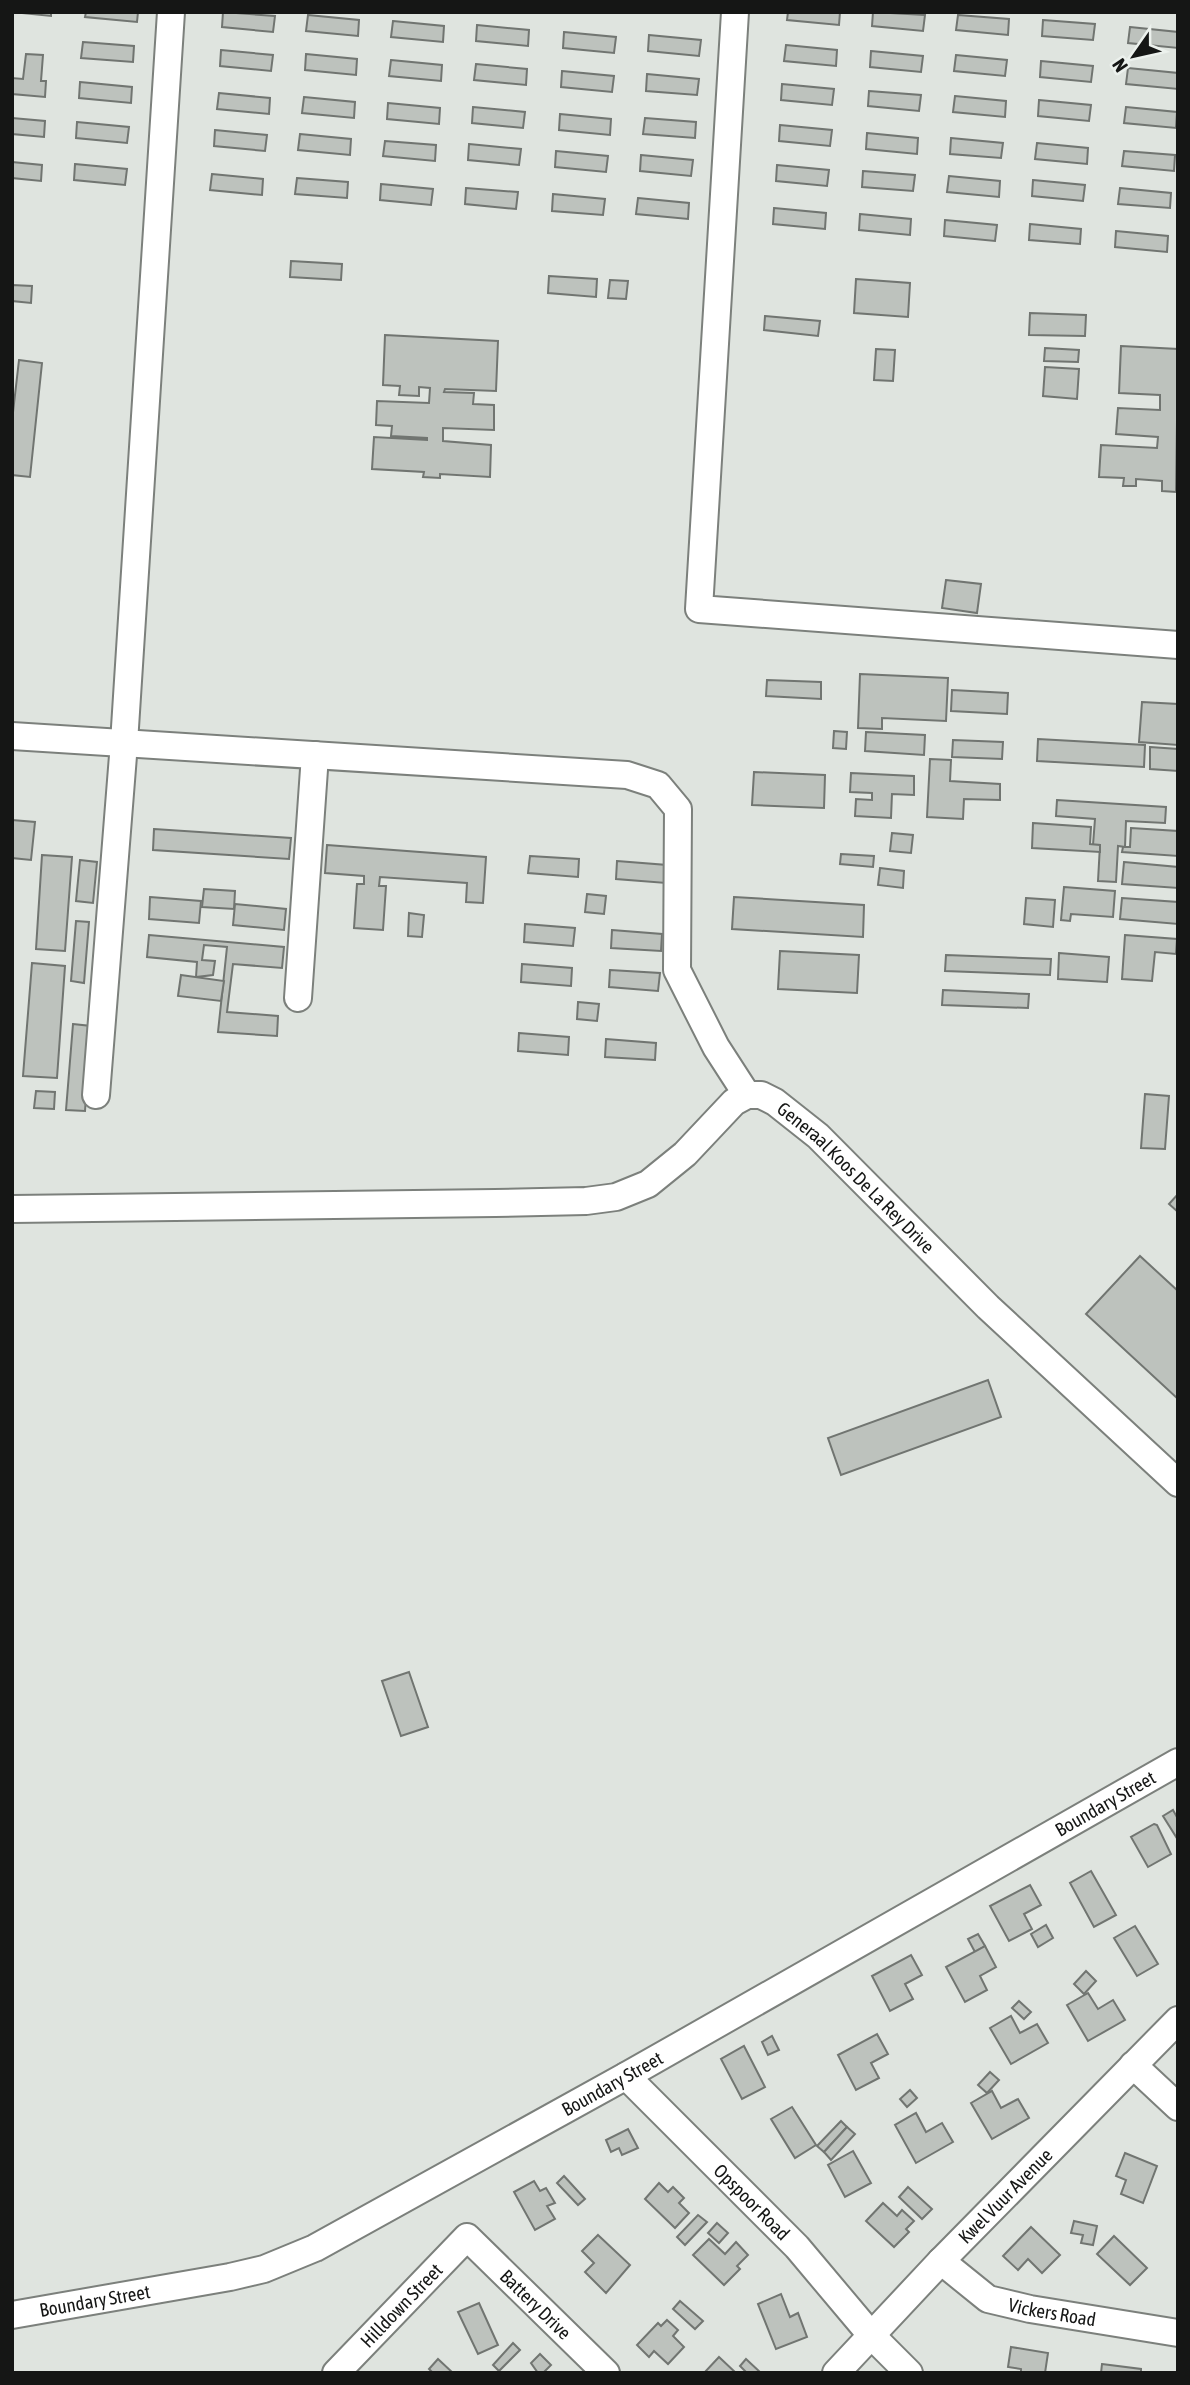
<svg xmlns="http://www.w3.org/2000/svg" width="1190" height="2385" viewBox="0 0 1190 2385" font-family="'Asap Condensed',sans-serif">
	<rect width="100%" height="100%" fill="#dfe4df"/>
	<g fill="#bdc2bd" stroke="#717571" stroke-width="2">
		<polygon points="12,12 51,12 51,16"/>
		<polygon points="86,12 138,12 137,22 85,17"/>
		<polygon points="223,12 275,16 273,32 222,27"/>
		<polygon points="788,12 840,12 839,25 787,20"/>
		<polygon points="873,12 925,15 923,31 872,26"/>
		<polygon points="308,15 359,20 358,36 306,31"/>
		<polygon points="958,15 1009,19 1008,35 956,30"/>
		<polygon points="1043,20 1095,24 1093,40 1042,36"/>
		<polygon points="393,21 444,26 443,42 391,37"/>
		<polygon points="477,25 529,30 528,46 476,41"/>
		<polygon points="1130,27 1178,32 1178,48 1128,43"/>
		<polygon points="564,32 616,37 614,53 563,48"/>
		<polygon points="649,35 701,40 699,56 648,51"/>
		<polygon points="83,42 134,46 133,62 81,58"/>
		<polygon points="786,45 837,50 836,66 784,61"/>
		<polygon points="221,50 273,55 271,71 220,66"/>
		<polygon points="871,51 923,56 921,72 870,67"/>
		<polygon points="26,54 43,55 41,81 46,81 45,97 12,94 12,78 23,79"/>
		<polygon points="306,54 357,59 356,75 305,70"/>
		<polygon points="956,55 1007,60 1005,76 954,71"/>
		<polygon points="391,60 442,65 441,81 389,76"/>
		<polygon points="1041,61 1093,66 1091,82 1040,77"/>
		<polygon points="476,64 527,69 526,85 474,80"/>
		<polygon points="1128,68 1178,73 1178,89 1126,84"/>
		<polygon points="562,71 614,76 612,92 561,87"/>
		<polygon points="647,74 699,79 697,95 646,91"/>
		<polygon points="80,82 132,87 131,103 79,98"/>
		<polygon points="782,84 834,89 832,105 781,100"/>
		<polygon points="869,91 921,95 919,111 868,106"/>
		<polygon points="219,93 270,98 269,114 217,109"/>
		<polygon points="955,96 1006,101 1005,117 953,112"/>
		<polygon points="304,97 355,102 354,118 302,113"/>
		<polygon points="1039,100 1091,105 1089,121 1038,116"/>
		<polygon points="388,103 440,108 439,124 387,119"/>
		<polygon points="473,107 525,112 523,128 472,123"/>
		<polygon points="1126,107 1177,112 1176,128 1124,123"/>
		<polygon points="560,114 611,119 610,135 559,130"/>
		<polygon points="12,118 45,121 44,137 12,134"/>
		<polygon points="645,118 696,122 695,138 643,134"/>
		<polygon points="77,122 129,127 127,143 76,138"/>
		<polygon points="780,125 832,130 830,146 779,141"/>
		<polygon points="215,130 267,135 265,151 214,146"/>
		<polygon points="867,133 918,138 917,154 866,149"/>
		<polygon points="300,134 351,139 350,155 298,150"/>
		<polygon points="951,138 1003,143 1001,158 950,154"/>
		<polygon points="385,141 436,145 435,161 383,156"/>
		<polygon points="1037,143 1088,148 1087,164 1035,159"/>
		<polygon points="469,144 521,149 519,165 468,160"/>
		<polygon points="556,151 608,156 606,172 555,167"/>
		<polygon points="1124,151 1175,155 1174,171 1122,166"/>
		<polygon points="641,155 693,160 691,176 640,171"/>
		<polygon points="12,162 42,165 41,181 12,178"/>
		<polygon points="75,164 127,169 125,185 74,180"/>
		<polygon points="777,165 829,170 827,186 776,181"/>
		<polygon points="863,171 915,175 913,191 862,187"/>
		<polygon points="212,174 263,179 262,195 210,190"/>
		<polygon points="949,176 1000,181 999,197 947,192"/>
		<polygon points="297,178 348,182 347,198 295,194"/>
		<polygon points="1033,180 1085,185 1083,201 1032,196"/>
		<polygon points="381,184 433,189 431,205 380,200"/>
		<polygon points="466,188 518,192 516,209 465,204"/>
		<polygon points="1120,188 1171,193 1170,208 1118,204"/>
		<polygon points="553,194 605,199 603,215 552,211"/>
		<polygon points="638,198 689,203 688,219 636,214"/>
		<polygon points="774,208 826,213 825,229 773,224"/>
		<polygon points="860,214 911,219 910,235 859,230"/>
		<polygon points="945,220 997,225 995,241 944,236"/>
		<polygon points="1030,224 1081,229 1080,244 1029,240"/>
		<polygon points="1116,231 1168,236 1167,252 1115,247"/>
		<polygon points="291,261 342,264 341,280 290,277"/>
		<polygon points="549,276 597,279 596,297 548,293"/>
		<polygon points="856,279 910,283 908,317 854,313"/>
		<polygon points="610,280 628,281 626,299 608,298"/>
		<polygon points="12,285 32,286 31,303 12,301"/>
		<polygon points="1030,313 1086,315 1085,336 1029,335"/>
		<polygon points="765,316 820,321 818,336 764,330"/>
		<polygon points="385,335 498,341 496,391 445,389 444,392 474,393 473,404 494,405 494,430 443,428 443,441 491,445 490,477 440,474 440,478 423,477 424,472 372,469 374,437 427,440 427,438 391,436 392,426 376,425 377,401 429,403 430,388 419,387 419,396 399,395 400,386 383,385"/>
		<polygon points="1121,346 1178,349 1176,492 1162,491 1162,481 1136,479 1136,486 1123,486 1124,478 1099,477 1101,445 1157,448 1158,437 1116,434 1118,408 1160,410 1160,395 1119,393"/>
		<polygon points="1045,348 1079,350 1078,362 1044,361"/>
		<polygon points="876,349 895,350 893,381 874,380"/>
		<polygon points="19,360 42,363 30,477 12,475 12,421"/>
		<polygon points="1045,367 1079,369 1077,399 1043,396"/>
		<polygon points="946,580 981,584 977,613 942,608"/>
		<polygon points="860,674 948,678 946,721 882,718 882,729 858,728"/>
		<polygon points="767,680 821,682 821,699 766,696"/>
		<polygon points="952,690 1008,693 1007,714 951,711"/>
		<polygon points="1142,702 1178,704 1178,745 1139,742"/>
		<polygon points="834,731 847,732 846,749 833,748"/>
		<polygon points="866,732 925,735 924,755 865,751"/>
		<polygon points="1038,739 1145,745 1144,767 1037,761"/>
		<polygon points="953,740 1003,742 1002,759 952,757"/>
		<polygon points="1150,747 1178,749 1178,771 1150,769"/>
		<polygon points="930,759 951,760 950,781 1000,784 1000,800 964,799 963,819 927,817"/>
		<polygon points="754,772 825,775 824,808 752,805"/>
		<polygon points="851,773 914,776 914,795 892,794 891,818 855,816 856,799 872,800 872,793 850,792"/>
		<polygon points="1057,800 1166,807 1165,823 1126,821 1125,847 1118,846 1116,882 1098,881 1100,845 1093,845 1095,819 1056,816"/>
		<polygon points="12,820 35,822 31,860 12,858"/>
		<polygon points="1033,823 1091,827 1090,844 1100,845 1100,852 1032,848"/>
		<polygon points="1131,828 1178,831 1178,856 1122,852 1123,847 1130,847"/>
		<polygon points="154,829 291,838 289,859 153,850"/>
		<polygon points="892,833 913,835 911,853 890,851"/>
		<polygon points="327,845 486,857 483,903 466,902 467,883 380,877 379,886 386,886 383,930 354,928 357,884 364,884 364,876 325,873"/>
		<polygon points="841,854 874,856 873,867 840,864"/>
		<polygon points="42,855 72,857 65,951 36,949"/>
		<polygon points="530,856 579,859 578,877 528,873"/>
		<polygon points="80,860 97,862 93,903 76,901"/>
		<polygon points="617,861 667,865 666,883 616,879"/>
		<polygon points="1124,862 1178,867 1178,888 1122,884"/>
		<polygon points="880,868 904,871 903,888 878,885"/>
		<polygon points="1064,887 1115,891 1113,917 1071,914 1070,921 1061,920"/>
		<polygon points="204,889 235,891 234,909 202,907"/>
		<polygon points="587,894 606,896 604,914 585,912"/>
		<polygon points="150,897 201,901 199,923 149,919"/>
		<polygon points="734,897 864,905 863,937 732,929"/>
		<polygon points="1026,898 1055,900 1053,927 1024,924"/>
		<polygon points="1122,898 1178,902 1178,924 1120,919"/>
		<polygon points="235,904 286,909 284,930 233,925"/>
		<polygon points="409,913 424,915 422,937 408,936"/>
		<polygon points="76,921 89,922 84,983 71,981"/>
		<polygon points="525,924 575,928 573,946 524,942"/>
		<polygon points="612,930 662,934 661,951 611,948"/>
		<polygon points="149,935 284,947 282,968 233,964 227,1012 278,1016 277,1036 218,1032 227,947 204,945 202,960 215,961 213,975 196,977 197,962 147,957"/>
		<polygon points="1125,935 1177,939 1176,954 1155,952 1152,981 1122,979"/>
		<polygon points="780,951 859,955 857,993 778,989"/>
		<polygon points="1059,953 1109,957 1107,982 1058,979"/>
		<polygon points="946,955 1051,959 1050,975 945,971"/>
		<polygon points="32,963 65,966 57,1078 23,1076"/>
		<polygon points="522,964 572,968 571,986 521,982"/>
		<polygon points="610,970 660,973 658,991 609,987"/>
		<polygon points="181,975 224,981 221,1001 178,996"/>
		<polygon points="943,990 1029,994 1028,1008 942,1005"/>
		<polygon points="578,1002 599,1004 597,1021 577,1019"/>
		<polygon points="73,1024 91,1026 85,1111 66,1110"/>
		<polygon points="519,1033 569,1037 568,1055 518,1051"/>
		<polygon points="606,1039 656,1043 655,1060 605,1057"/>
		<polygon points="36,1091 55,1092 54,1109 34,1108"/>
		<polygon points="1145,1094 1169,1096 1165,1149 1141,1148"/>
		<polygon points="1178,1194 1178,1212 1169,1204"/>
		<polygon points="1140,1256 1178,1291 1178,1399 1086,1314"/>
		<polygon points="988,1380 1001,1417 841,1475 828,1438"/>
		<polygon points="409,1672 428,1727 401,1736 382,1681"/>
		<polygon points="1173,1810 1178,1819 1178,1840 1163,1816"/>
		<polygon points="1154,1824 1157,1825 1171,1854 1148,1867 1131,1837"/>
		<polygon points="1091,1871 1116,1915 1094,1927 1070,1883"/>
		<polygon points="1030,1885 1041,1905 1024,1914 1032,1929 1009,1941 990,1906"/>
		<polygon points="1046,1925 1053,1938 1038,1947 1031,1934"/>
		<polygon points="1135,1926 1158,1964 1137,1976 1114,1938"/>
		<polygon points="978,1934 985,1946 975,1952 968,1939"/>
		<polygon points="985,1946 996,1967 980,1976 987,1990 965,2002 946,1967"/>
		<polygon points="911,1955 922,1975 905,1984 913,1999 890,2011 872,1976"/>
		<polygon points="1086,1971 1096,1981 1084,1994 1074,1984"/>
		<polygon points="1088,1993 1098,2009 1113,2000 1125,2020 1088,2041 1067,2005"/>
		<polygon points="1019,2001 1031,2012 1024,2019 1012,2008"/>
		<polygon points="1011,2016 1020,2033 1037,2024 1048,2043 1011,2064 990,2028"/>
		<polygon points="877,2034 888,2054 871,2063 879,2078 856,2090 838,2055"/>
		<polygon points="772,2036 779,2050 768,2055 762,2042"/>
		<polygon points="744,2046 765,2087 742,2099 721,2059"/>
		<polygon points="990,2072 999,2080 987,2093 978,2085"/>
		<polygon points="910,2090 917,2098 907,2107 900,2099"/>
		<polygon points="992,2091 1001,2108 1018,2099 1029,2118 992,2139 971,2103"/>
		<polygon points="792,2107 816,2145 795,2158 771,2119"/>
		<polygon points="916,2113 926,2132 942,2123 953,2142 916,2163 895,2125"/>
		<polygon points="841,2121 847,2127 824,2152 817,2146"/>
		<polygon points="847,2127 855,2134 831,2160 824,2152"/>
		<polygon points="628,2129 638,2148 622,2155 619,2148 611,2152 606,2140"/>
		<polygon points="853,2151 871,2183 845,2197 828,2165"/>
		<polygon points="1125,2153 1157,2166 1143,2203 1121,2194 1126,2180 1116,2176"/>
		<polygon points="564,2176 585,2199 578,2205 557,2183"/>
		<polygon points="534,2181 540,2191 546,2188 555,2203 547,2206 555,2219 535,2230 514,2192"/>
		<polygon points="659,2183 668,2192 673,2187 684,2198 679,2203 689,2213 675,2228 645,2199"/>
		<polygon points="908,2187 932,2209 922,2219 899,2197"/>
		<polygon points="883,2203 897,2216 902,2210 914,2221 906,2229 909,2232 894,2247 866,2221"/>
		<polygon points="698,2215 707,2222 685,2245 677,2237"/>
		<polygon points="1074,2221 1097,2226 1093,2245 1081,2243 1083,2235 1071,2233"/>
		<polygon points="717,2223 728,2233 719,2243 708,2233"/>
		<polygon points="1031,2227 1060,2255 1042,2273 1028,2259 1018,2270 1003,2256"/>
		<polygon points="598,2235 630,2265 606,2293 585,2272 594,2263 582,2251"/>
		<polygon points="1114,2236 1147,2268 1130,2285 1097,2254"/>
		<polygon points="709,2239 725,2254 736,2242 748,2255 737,2266 740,2269 724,2285 693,2255"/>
		<polygon points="781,2294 790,2317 798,2313 807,2337 776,2349 758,2304"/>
		<polygon points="680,2301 703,2321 695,2329 673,2309"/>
		<polygon points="479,2303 498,2345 478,2354 458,2312"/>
		<polygon points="667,2320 678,2330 673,2336 684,2347 668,2364 654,2351 649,2357 637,2345 658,2323 661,2326"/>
		<polygon points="513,2343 520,2350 499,2371 493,2365"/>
		<polygon points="1011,2347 1048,2353 1045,2373 1021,2373 1021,2369 1008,2367"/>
		<polygon points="540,2354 551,2365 543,2373 538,2373 531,2363"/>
		<polygon points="719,2357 736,2373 704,2373"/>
		<polygon points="438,2359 453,2373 433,2373 429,2369"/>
		<polygon points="746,2359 761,2373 747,2373 740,2366"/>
		<polygon points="1102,2364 1141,2369 1141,2373 1101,2373"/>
	</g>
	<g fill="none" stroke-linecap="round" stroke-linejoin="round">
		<defs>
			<g id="minor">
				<polyline points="735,12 699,609 1178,645"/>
				<path id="s1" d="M12,736L627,775L658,785L678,809L677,970L716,1047L747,1095H761L775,1102L818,1136L988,1307L1178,1483"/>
				<polyline points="298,998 315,755"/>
				<polyline points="96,1095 124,743 171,12"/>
				<polyline points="12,1209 495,1203 586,1201 616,1197 648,1184 685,1154 734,1102 747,1095"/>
				<polyline points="1133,2065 1178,2107"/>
				<path id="s2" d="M626,2076L797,2247L871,2335L909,2373"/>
				<path id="s3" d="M941,2261L988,2299L1030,2309L1178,2333"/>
				<path id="s4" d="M12,2315L230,2277L264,2269L315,2248L626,2076L1178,1762"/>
				<path id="s5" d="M336,2373L467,2237L606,2373"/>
				<path id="s6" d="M836,2373L941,2261L1178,2020"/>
			</g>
		</defs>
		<use href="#minor" stroke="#7c807c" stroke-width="30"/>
		<use href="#minor" stroke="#fff" stroke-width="26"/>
	</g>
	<g text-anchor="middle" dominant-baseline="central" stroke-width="5" stroke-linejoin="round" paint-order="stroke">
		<g font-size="19" fill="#151615" stroke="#ecf1ed">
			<text stroke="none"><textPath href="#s1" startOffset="1125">Generaal Koos De La Rey Drive</textPath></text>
			<text stroke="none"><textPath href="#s4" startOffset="1218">Boundary Street</textPath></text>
			<text stroke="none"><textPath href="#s4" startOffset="651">Boundary Street</textPath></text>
			<text stroke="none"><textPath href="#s6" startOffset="245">Kwel Vuur Avenue</textPath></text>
			<text stroke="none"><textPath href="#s2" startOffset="178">Opspoor Road</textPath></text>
			<text stroke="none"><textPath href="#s4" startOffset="84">Boundary Street</textPath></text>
			<text stroke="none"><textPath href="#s5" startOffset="94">Hilldown Street</textPath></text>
			<text stroke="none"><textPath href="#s5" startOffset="285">Battery Drive</textPath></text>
			<text stroke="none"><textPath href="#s3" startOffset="126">Vickers Road</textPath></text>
		</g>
	</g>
	<rect width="1190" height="2385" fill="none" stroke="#151615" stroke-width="28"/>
	<g transform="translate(1134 56) rotate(236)" stroke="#ecf1ed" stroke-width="5" paint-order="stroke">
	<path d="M0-5L12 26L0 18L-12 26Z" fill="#151615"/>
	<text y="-10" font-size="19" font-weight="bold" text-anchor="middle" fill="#151615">N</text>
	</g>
</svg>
